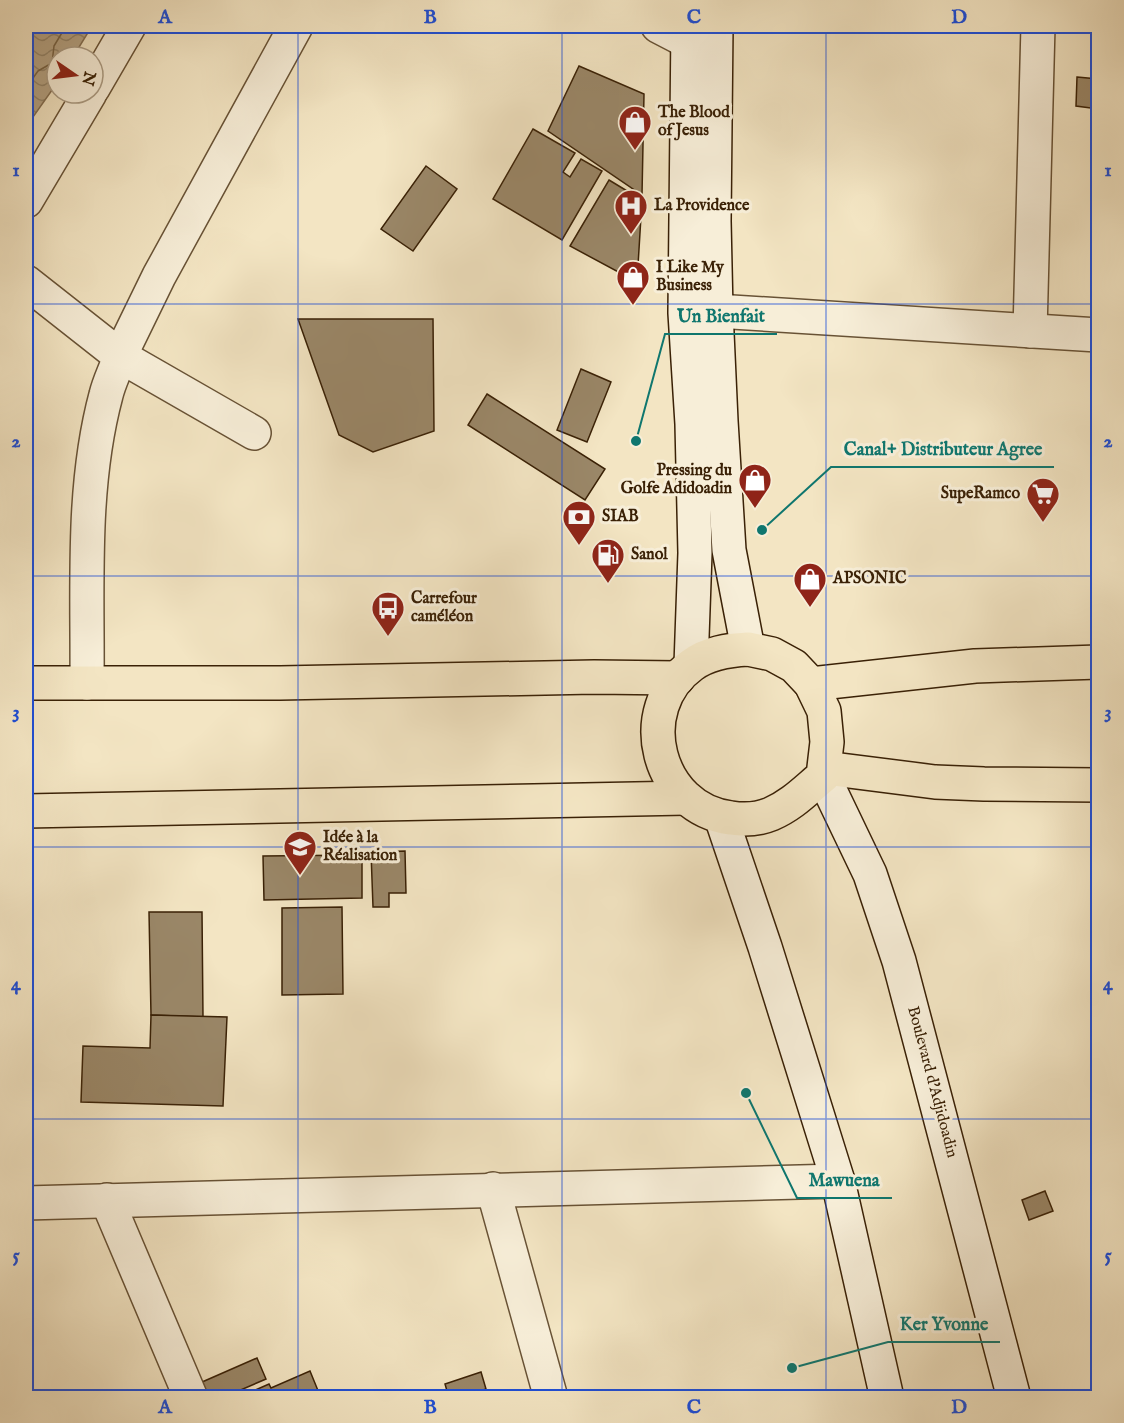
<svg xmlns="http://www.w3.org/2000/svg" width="1124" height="1423" viewBox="0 0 1124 1423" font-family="'IM FELL English',serif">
	<defs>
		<pattern id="water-waves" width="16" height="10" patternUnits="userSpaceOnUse" patternTransform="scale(1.5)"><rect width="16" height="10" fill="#b4a283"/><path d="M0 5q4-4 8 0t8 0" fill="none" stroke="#938469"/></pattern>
	</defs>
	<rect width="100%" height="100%" fill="#f3e5c3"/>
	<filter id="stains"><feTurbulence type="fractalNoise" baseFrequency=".00333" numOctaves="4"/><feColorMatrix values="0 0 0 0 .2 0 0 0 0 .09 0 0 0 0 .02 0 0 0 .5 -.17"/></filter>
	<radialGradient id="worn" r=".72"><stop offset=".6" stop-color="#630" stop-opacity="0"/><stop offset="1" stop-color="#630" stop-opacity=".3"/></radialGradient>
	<polygon fill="url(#water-waves)" stroke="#836e51" stroke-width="1.5" points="26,26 92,26 73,57 57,57 57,83 26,127"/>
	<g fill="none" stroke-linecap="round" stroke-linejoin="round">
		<polyline stroke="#776244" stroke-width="1.5" points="26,88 38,71 52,63 54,46 66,26"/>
	</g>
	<g fill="#9a8768" stroke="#3a2106" stroke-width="1.5">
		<polygon points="579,66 644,94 642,195 548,131"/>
		<polygon points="1077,77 1098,79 1098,109 1076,106"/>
		<polygon points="533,129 575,153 563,172 570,177 581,159 602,171 562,240 493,199"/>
		<polygon points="426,166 457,189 413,251 381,229"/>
		<polygon points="609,180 642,200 637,282 570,246"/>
		<polygon points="298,319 433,319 434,431 373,452 339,435"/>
		<polygon points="581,369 611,382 587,442 557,430"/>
		<polygon points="487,394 605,469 585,500 468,425"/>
		<polygon points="405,851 406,893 389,893 389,907 373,907 371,852"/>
		<polygon points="362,855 362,898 264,900 263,856"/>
		<polygon points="342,907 343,994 282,995 282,908"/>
		<polygon points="149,912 202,912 203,1017 151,1015"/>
		<polygon points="151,1015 227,1017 223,1106 81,1102 83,1046 150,1048"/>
		<polygon points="1045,1191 1053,1211 1029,1220 1022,1200"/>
		<polygon points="257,1358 266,1379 222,1398 197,1398 193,1386"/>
		<polygon points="310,1371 321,1398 237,1398 269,1384 271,1388"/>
		<polygon points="481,1372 486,1389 459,1398 449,1398 445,1384"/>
	</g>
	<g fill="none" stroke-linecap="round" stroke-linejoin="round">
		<defs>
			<g id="minor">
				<polyline points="658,26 710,53"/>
				<polyline points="93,88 129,26"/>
				<polyline points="26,201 90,93"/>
				<path d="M26,282L120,356C116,369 109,382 106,395C81,488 88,588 87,683"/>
				<polyline points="716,311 1098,335"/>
				<polyline points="1030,331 1038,26"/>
				<polyline points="254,433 120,356 159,276 296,26"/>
				<polyline points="493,1189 551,1398"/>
				<polyline points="107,1200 191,1398"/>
				<polyline points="26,1203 838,1181"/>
			</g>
			<g id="secondary">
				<polyline points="688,26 685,313 692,424 695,553 691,665"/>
				<polyline points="716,26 714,221 716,311 721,421 729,550 748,649"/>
				<polyline points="823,776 870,874 899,961 1014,1398"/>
				<polyline points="721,817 765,947 838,1181 887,1398"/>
			</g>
			<g id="primary">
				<path d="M748,649L772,654L794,666L811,684L824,711L827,742L823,776C806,790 792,805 771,814C759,819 744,820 731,818C657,809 631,709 692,665C708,653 728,650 748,649Z"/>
				<polyline points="26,683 280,683 594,677 678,678"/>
				<polyline points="811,684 975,666 1098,662"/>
				<polyline points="825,768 935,782 984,784 1098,785"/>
				<polyline points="26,811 686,798"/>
			</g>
		</defs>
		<use href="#minor" stroke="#685235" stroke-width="36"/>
		<use href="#secondary" stroke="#3a2106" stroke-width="36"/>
		<use href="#primary" stroke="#3a2106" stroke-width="36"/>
		<use href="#minor" stroke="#f7eed8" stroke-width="33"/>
		<use href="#secondary" stroke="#f7eed8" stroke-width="33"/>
		<use href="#primary" stroke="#f3e5c3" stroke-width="33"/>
	</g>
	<path fill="none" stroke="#1d4ed8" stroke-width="1.5" stroke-opacity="0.55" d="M298,26V1398M562,26V1398M826,26V1398M26,304H1098M26,576H1098M26,847H1098M26,1119H1098"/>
	<defs>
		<symbol id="shop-pin" viewBox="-11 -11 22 30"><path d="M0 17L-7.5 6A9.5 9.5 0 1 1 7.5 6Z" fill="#8f2418" stroke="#f7eed8"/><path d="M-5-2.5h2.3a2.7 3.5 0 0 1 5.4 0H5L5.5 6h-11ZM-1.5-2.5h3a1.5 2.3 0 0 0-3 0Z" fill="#fff"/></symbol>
		<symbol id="hospital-pin" viewBox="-11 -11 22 30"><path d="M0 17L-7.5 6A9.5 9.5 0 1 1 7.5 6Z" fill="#8f2418" stroke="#f7eed8"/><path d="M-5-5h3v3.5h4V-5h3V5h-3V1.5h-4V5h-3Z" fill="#fff"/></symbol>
		<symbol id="supermarket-pin" viewBox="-11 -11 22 30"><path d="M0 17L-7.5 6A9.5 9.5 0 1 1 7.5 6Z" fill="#8f2418" stroke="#f7eed8"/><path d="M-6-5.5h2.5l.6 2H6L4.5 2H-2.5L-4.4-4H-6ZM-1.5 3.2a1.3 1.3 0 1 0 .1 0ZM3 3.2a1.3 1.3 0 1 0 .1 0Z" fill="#fff"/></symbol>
		<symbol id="bank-pin" viewBox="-11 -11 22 30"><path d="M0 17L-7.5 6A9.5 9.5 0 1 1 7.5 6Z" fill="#8f2418" stroke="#f7eed8"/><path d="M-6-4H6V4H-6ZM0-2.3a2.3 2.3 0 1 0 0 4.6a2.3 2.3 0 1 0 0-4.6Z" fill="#fff"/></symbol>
		<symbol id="fuel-pin" viewBox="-11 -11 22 30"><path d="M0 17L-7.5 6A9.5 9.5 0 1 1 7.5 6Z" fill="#8f2418" stroke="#f7eed8"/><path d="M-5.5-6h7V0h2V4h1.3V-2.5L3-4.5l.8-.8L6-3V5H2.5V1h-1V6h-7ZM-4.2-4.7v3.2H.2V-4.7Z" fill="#fff"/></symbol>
		<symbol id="bus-pin" viewBox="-11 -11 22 30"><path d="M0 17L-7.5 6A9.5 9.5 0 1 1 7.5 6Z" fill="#8f2418" stroke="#f7eed8"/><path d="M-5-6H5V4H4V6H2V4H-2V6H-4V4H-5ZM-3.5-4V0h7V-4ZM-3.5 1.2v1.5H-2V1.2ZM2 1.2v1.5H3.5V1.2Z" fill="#fff"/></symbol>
		<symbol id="school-pin" viewBox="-11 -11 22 30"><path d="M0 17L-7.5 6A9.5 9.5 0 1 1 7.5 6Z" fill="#8f2418" stroke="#f7eed8"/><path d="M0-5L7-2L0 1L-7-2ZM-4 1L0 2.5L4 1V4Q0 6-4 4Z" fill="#fff"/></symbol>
	</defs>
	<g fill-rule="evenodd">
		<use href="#shop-pin" x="616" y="103" width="38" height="52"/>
		<use href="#hospital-pin" x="612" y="187" width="38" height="52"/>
		<use href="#shop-pin" x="614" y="258" width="38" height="52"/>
		<use href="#shop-pin" x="736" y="461" width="38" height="52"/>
		<use href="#supermarket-pin" x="1024" y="475" width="38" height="52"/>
		<use href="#bank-pin" x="560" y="498" width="38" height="52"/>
		<use href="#fuel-pin" x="589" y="536" width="38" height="52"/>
		<use href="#shop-pin" x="791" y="560" width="38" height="52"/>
		<use href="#bus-pin" x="369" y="589" width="38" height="52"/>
		<use href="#school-pin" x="281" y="828" width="38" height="52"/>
	</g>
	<g text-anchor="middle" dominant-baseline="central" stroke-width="6" stroke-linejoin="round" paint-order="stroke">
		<g font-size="16" font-weight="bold" fill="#3a2106" stroke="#f7eed8" text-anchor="start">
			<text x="658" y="113">The Blood<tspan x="658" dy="18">of Jesus</tspan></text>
			<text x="654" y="206">La Providence</text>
			<text x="656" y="268">I Like My<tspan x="656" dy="18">Business</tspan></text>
			<text x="732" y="471" text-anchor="end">Pressing du<tspan x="732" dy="18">Golfe Adidoadin</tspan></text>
			<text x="1020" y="494" text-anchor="end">SupeRamco</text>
			<text x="602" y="517">SIAB</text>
			<text x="631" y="555">Sanol</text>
			<text x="833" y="579">APSONIC</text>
			<text x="411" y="599">Carrefour<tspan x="411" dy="18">caméléon</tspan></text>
			<text x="323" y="838">Idée à la<tspan x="323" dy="18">Réalisation</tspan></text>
		</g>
		<g font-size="16" fill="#3a2106" stroke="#f7eed8">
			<text transform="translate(932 1082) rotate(75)">Boulevard d'Adjidoadin</text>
		</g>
	</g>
	<path fill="none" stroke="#0f766e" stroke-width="2" d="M636 441L665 334H777M762 530L831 467H1054M746 1093L797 1198H892M792 1368L888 1342H1000"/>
	<g fill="#0f766e" stroke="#f7eed8" stroke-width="2">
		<circle cx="636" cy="441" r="6"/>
		<circle cx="762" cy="530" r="6"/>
		<circle cx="746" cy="1093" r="6"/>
		<circle cx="792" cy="1368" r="6"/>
	</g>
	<g font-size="18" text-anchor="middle" font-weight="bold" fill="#0f766e" stroke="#f7eed8" stroke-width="6" stroke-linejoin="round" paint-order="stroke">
		<text x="721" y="322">Un Bienfait</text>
		<text x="943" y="455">Canal+ Distributeur Agree</text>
		<text x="844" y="1186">Mawuena</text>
		<text x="944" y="1330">Ker Yvonne</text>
	</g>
	<rect width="1124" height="1423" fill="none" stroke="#f3e5c3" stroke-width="66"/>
	<g transform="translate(75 75) rotate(104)"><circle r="28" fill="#f7eed8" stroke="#ab9c84" stroke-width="1.5"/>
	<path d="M0-4.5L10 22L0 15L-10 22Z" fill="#8f2418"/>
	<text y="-9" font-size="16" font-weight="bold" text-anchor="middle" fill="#3a2106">N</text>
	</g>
	<rect x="33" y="33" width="1058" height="1357" fill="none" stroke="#1d4ed8" stroke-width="2"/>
	<g font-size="20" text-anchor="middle" font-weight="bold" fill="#1d4ed8">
		<text x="165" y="23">A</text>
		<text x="430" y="23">B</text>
		<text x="694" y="23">C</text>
		<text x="959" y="23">D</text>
		<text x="16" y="176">1</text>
		<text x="1108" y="176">1</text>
		<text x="16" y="447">2</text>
		<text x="1108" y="447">2</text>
		<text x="16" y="718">3</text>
		<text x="1108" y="718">3</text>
		<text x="16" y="990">4</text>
		<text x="1108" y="990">4</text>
		<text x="16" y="1261">5</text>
		<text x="1108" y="1261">5</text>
		<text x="165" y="1413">A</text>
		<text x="430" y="1413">B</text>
		<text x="694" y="1413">C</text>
		<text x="959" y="1413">D</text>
	</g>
	<rect width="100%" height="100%" filter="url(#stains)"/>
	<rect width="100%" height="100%" fill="url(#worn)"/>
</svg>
